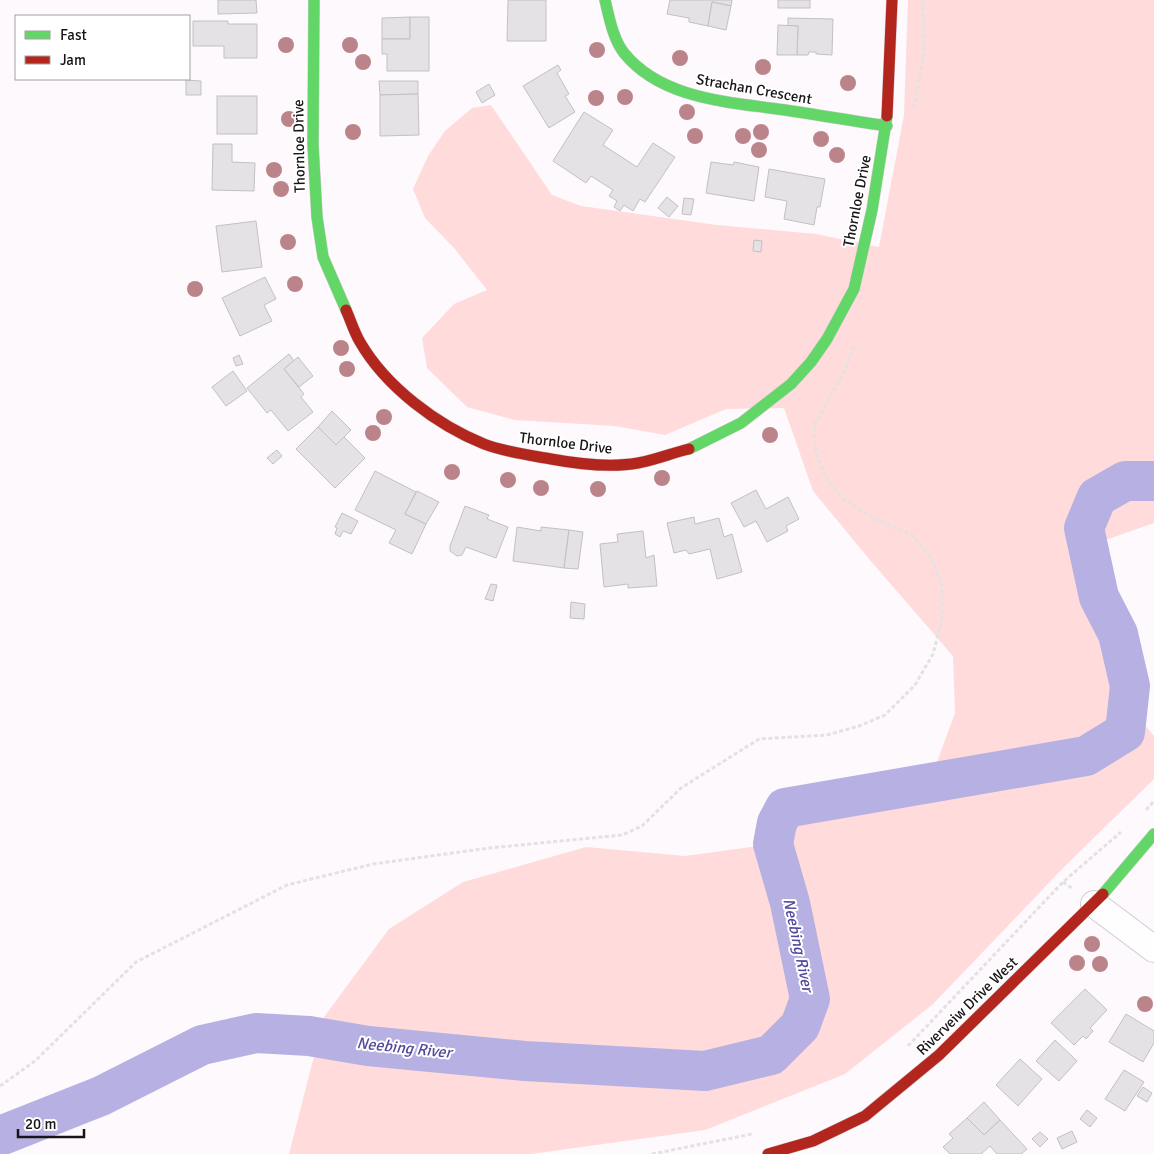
<svg xmlns="http://www.w3.org/2000/svg" width="1154" height="1154" viewBox="0 0 1154 1154" font-family="Signika,sans-serif">
	<rect width="100%" height="100%" fill="#fef9fc"/>
	<polygon fill="#ffdbdc" points="908,0 1154,0 1154,523 1091,545 1089,598 1109,634 1111,684 1154,736 1154,779 1065,866 933,1004 845,1074 705,1130 531,1154 289,1154 324,1017 389,929 463,882 586,847 685,856 773,844 774,801 913,779 937,762 955,713 953,656 869,559 813,491 784,408 726,409 665,435 615,426 515,420 467,407 427,368 422,338 454,304 487,290 454,248 425,218 413,189 428,156 445,131 472,108 491,105 552,195 581,206 717,225 816,234 879,247 904,115"/>
	<g fill="none" stroke-linecap="round" stroke-linejoin="round">
		<polyline stroke="#b6b1e2" stroke-width="40" points="0,1136 101,1096 202,1045 256,1033 309,1036 368,1046 525,1061 705,1071 771,1055 800,1026 810,999 790,903 773,844 777,823 785,808 1086,756 1125,732 1130,686 1118,634 1099,597 1084,528 1097,497 1125,481 1154,481"/>
	</g>
	<g fill="#e5e2e5" stroke="#c3c0c3">
		<polygon points="218,0 256,0 257,13 218,14"/>
		<polygon points="508,0 546,0 546,41 507,41"/>
		<polygon points="670,0 732,0 731,6 712,2 708,26 689,22 689,18 667,14"/>
		<rect x="778" y="0" width="32" height="8"/>
		<polygon points="712,2 731,6 726,30 708,26"/>
		<polygon points="410,17 410,39 382,39 382,18"/>
		<polygon points="410,17 429,17 429,71 387,71 387,54 382,54 382,39 410,39"/>
		<polygon points="788,18 833,19 832,55 816,54 816,52 809,52 808,55 797,55 798,26 788,26"/>
		<polygon points="193,21 228,21 228,24 257,24 257,58 224,58 224,46 193,46"/>
		<polygon points="778,25 798,26 797,55 777,55"/>
		<polygon points="558,65 561,70 557,73 569,94 565,96 575,112 549,128 523,86"/>
		<polygon points="186,80 201,81 201,95 186,95"/>
		<polygon points="379,81 418,81 418,94 380,95"/>
		<polygon points="489,84 495,95 482,103 476,92"/>
		<polygon points="418,94 419,135 380,136 380,95"/>
		<rect x="217" y="96" width="40" height="38"/>
		<polygon points="584,112 613,130 603,145 637,167 653,143 675,157 645,202 640,199 633,211 624,205 620,211 614,207 617,201 609,196 613,190 591,176 586,183 553,161"/>
		<polygon points="213,144 232,144 232,162 255,163 254,191 212,190"/>
		<polygon points="711,162 733,165 734,162 759,167 754,201 706,193"/>
		<polygon points="769,169 825,179 820,207 817,207 814,225 784,219 787,201 765,197"/>
		<polygon points="667,197 678,206 669,217 658,208"/>
		<polygon points="684,198 694,199 691,215 682,214"/>
		<polygon points="256,221 262,267 222,272 216,226"/>
		<polygon points="754,240 762,241 761,252 753,251"/>
		<polygon points="265,277 276,299 264,305 272,321 240,336 222,298"/>
		<polygon points="289,354 294,361 284,369 304,394 301,397 313,412 288,431 271,410 267,413 247,388"/>
		<polygon points="239,355 243,364 236,366 233,358"/>
		<polygon points="298,357 313,376 299,387 284,369"/>
		<polygon points="233,371 247,391 226,406 212,387"/>
		<polygon points="332,411 351,430 336,445 318,427"/>
		<polygon points="318,427 336,445 344,437 365,458 335,488 296,449"/>
		<polygon points="277,450 282,456 273,464 267,458"/>
		<polygon points="375,471 416,492 405,514 426,524 412,554 389,543 396,530 355,510"/>
		<polygon points="756,490 766,509 788,497 799,519 786,526 788,531 767,542 756,521 744,527 731,503"/>
		<polygon points="417,491 439,502 426,524 405,514"/>
		<polygon points="465,506 489,515 487,519 508,527 496,558 466,547 462,555 457,556 450,551 450,546"/>
		<polygon points="342,513 358,521 351,534 343,531 340,537 335,534 337,528 335,527"/>
		<polygon points="694,517 695,524 719,518 724,537 732,534 742,572 717,579 710,549 689,554 686,550 674,553 667,523"/>
		<polygon points="517,527 541,531 541,527 569,530 564,568 513,561"/>
		<polygon points="569,530 583,532 578,569 564,568"/>
		<polygon points="643,531 646,558 654,555 657,586 628,588 628,584 604,587 600,544 618,542 617,534"/>
		<polygon points="491,584 497,585 493,601 485,599"/>
		<polygon points="571,602 585,604 584,619 570,618"/>
		<polygon points="1085,989 1107,1010 1090,1028 1093,1031 1086,1039 1083,1036 1074,1045 1051,1023"/>
		<polygon points="1126,1014 1154,1031 1154,1043 1143,1062 1109,1042"/>
		<polygon points="1055,1040 1077,1061 1059,1081 1036,1061"/>
		<polygon points="1020,1059 1042,1079 1018,1106 996,1085"/>
		<polygon points="1124,1070 1144,1082 1125,1111 1105,1099"/>
		<polygon points="1143,1087 1152,1093 1147,1102 1137,1096"/>
		<polygon points="984,1102 1000,1120 984,1135 967,1118"/>
		<polygon points="1087,1110 1097,1118 1090,1127 1080,1119"/>
		<polygon points="967,1118 984,1135 1000,1120 1027,1149 1021,1154 997,1154 990,1146 981,1154 950,1154 943,1147 953,1138 949,1134"/>
		<polygon points="1072,1131 1077,1142 1062,1149 1057,1138"/>
		<polygon points="1040,1132 1048,1139 1040,1147 1032,1139"/>
	</g>
	<g fill="none" stroke-linecap="round" stroke-linejoin="round">
		<defs>
			<polyline id="street" points="1094,904 1154,949"/>
			<g id="fast">
				<polyline points="314,0 313,145 317,217 323,257 346,310"/>
				<path d="M605,0C609,17 613,39 624,53C662,100 731,102 785,110C819,115 853,121 887,126"/>
				<polyline points="689,449 741,423 791,384 811,362 827,339 854,289 872,210 887,116"/>
				<polyline points="1103,894 1154,834"/>
			</g>
			<g id="jam">
				<polyline points="887,116 892,0"/>
				<path d="M346,310C351,321 354,332 360,342C386,387 437,425 484,444C505,452 529,455 551,459C578,464 610,468 638,463C655,460 672,453 689,449"/>
				<polyline points="768,1154 813,1141 865,1116 939,1055 1103,894"/>
			</g>
		</defs>
		<use href="#street" stroke="#d0cdcf" stroke-width="28"/>
		<use href="#fast" stroke="#d0cdcf" stroke-width="12"/>
		<use href="#jam" stroke="#d0cdcf" stroke-width="12"/>
		<g stroke="#e3e2e2" stroke-width="3" stroke-dasharray="4 2.5" stroke-linecap="butt">
			<polyline points="914,108 924,52 923,0"/>
			<polyline points="1146,810 1154,801"/>
			<polyline points="1063,882 1073,889"/>
			<polyline points="908,1046 1063,882 1121,832"/>
			<polyline points="0,1086 35,1061 136,962 287,885 373,864 489,848 622,835 642,826 681,788 759,739 827,735 859,726 885,715 915,685 933,654 942,620 942,586 932,559 912,535 871,517 842,498 827,479 819,462 814,440 815,424 844,372 854,346"/>
			<polyline points="652,1154 752,1134"/>
		</g>
		<use href="#street" stroke="#fffeff" stroke-width="26"/>
		<use href="#fast" stroke="#63d668" stroke-width="11"/>
		<use href="#jam" stroke="#b3261e" stroke-width="11"/>
	</g>
	<g fill="#bb848a">
		<circle cx="286" cy="45" r="8"/>
		<circle cx="350" cy="45" r="8"/>
		<circle cx="597" cy="50" r="8"/>
		<circle cx="680" cy="58" r="8"/>
		<circle cx="363" cy="62" r="8"/>
		<circle cx="763" cy="67" r="8"/>
		<circle cx="848" cy="83" r="8"/>
		<circle cx="625" cy="97" r="8"/>
		<circle cx="596" cy="98" r="8"/>
		<circle cx="687" cy="112" r="8"/>
		<circle cx="289" cy="119" r="8"/>
		<circle cx="353" cy="132" r="8"/>
		<circle cx="761" cy="132" r="8"/>
		<circle cx="695" cy="136" r="8"/>
		<circle cx="743" cy="136" r="8"/>
		<circle cx="821" cy="139" r="8"/>
		<circle cx="759" cy="150" r="8"/>
		<circle cx="837" cy="155" r="8"/>
		<circle cx="274" cy="170" r="8"/>
		<circle cx="281" cy="189" r="8"/>
		<circle cx="288" cy="242" r="8"/>
		<circle cx="295" cy="284" r="8"/>
		<circle cx="195" cy="289" r="8"/>
		<circle cx="341" cy="348" r="8"/>
		<circle cx="347" cy="369" r="8"/>
		<circle cx="384" cy="417" r="8"/>
		<circle cx="373" cy="433" r="8"/>
		<circle cx="770" cy="435" r="8"/>
		<circle cx="452" cy="472" r="8"/>
		<circle cx="662" cy="478" r="8"/>
		<circle cx="508" cy="480" r="8"/>
		<circle cx="541" cy="488" r="8"/>
		<circle cx="598" cy="489" r="8"/>
		<circle cx="1092" cy="944" r="8"/>
		<circle cx="1077" cy="963" r="8"/>
		<circle cx="1100" cy="964" r="8"/>
		<circle cx="1145" cy="1004" r="8"/>
	</g>
	<g text-anchor="middle" dominant-baseline="central" stroke-width="4" stroke-linejoin="round" paint-order="stroke">
		<g font-size="15" fill="#181517" stroke="#fff">
			<text transform="translate(754 89) rotate(10)">Strachan Crescent</text>
			<text transform="translate(299 146) rotate(-91)">Thornloe Drive</text>
			<text transform="translate(857 201) rotate(-79)">Thornloe Drive</text>
			<text transform="translate(566 443) rotate(7)">Thornloe Drive</text>
			<text transform="translate(967 1006) rotate(-44)">Riverveiw Drive West</text>
		</g>
		<g font-size="16" font-style="italic" fill="#53489b" stroke="#fff">
			<text transform="translate(798 945) rotate(78)">Neebing River</text>
			<text transform="translate(404 1048) rotate(6)">Neebing River</text>
		</g>
	</g>
	<rect x="15" y="15" width="175" height="65" fill="#ffffff" stroke="#a3a1a2"/>
	<rect x="25" y="31" width="25" height="8" fill="#63d668" stroke="#a3a1a2"/>
	<text x="60" y="40" font-size="15" fill="#181517">Fast</text>
	<rect x="25" y="56" width="25" height="8" fill="#b3261e" stroke="#a3a1a2"/>
	<text x="60" y="65" font-size="15" fill="#181517">Jam</text>
	<path d="M18 1129v8h66v-8" fill="none" stroke="#181517" stroke-width="2.5"/>
	<text x="25" y="1129" font-size="15" fill="#181517" stroke="#ffffff" stroke-width="4" paint-order="stroke">20 m</text>
</svg>
